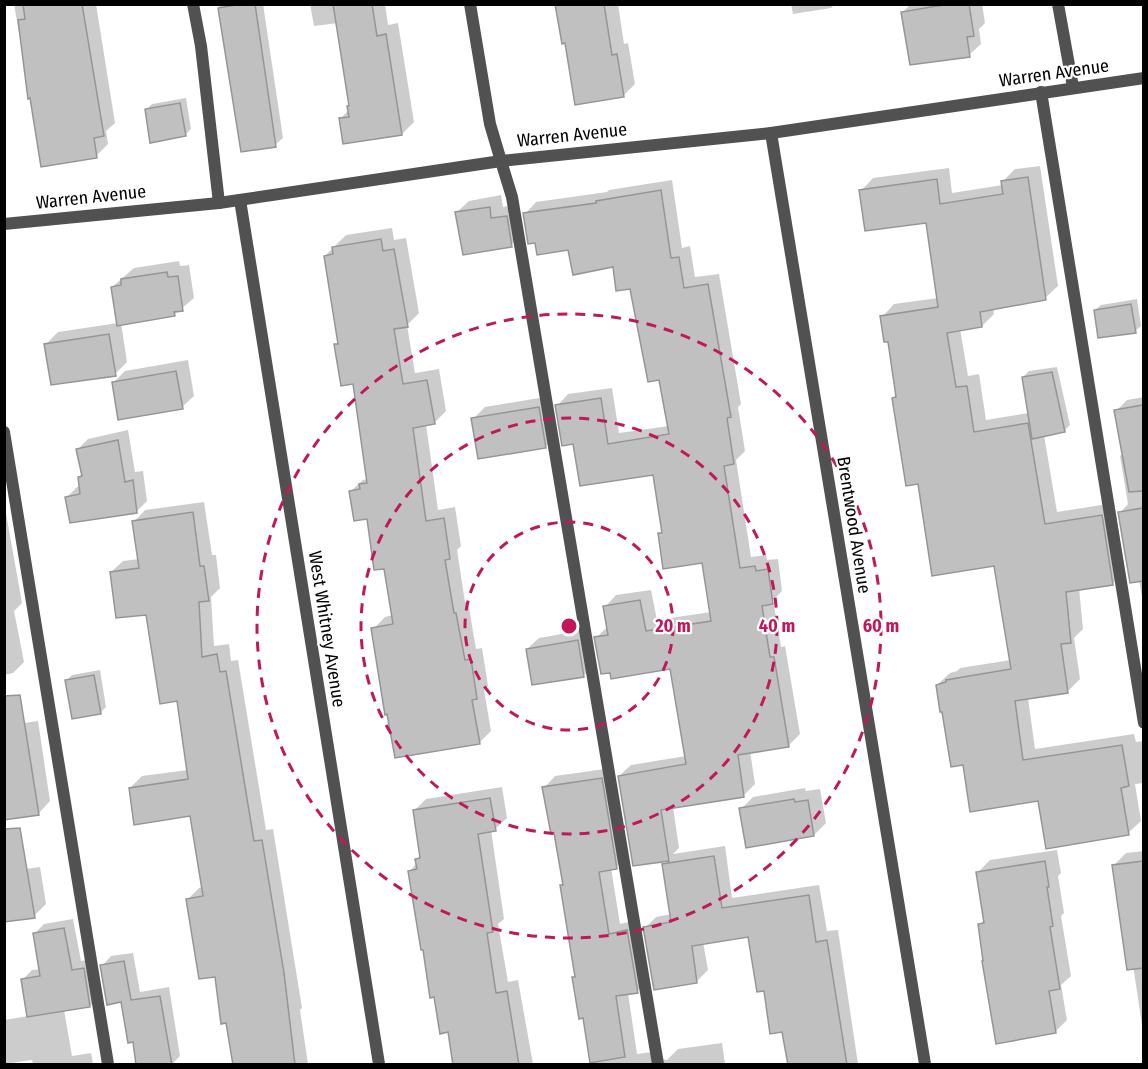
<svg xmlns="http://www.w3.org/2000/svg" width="1148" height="1069" viewBox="0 0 1148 1069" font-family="'Fira Sans Condensed',sans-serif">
	<rect width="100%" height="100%" fill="#fff"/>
	<g fill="#0003">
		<polygon points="14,4 96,4 115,123 106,131 108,144 96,156 22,39 20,39"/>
		<polygon points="219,4 263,4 283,138 275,145 243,150"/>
		<polygon points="310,4 385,4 388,25 398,23 414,122 402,134 340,119 349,110 350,104 338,23 314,26"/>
		<polygon points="557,4 618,4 624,44 628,43 635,84 623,96 566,42"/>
		<polygon points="791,4 835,4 831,8 793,14"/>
		<polygon points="911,4 982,4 985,23 979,29 981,44 969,55 903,12"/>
		<polygon points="186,98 191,129 185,135 147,109 152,104"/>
		<polygon points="1040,166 1058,286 1045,298 993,308 994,314 982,326 960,329 968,376 979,374 986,420 1029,413 1023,377 1029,371 1057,367 1070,425 1064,431 1044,435 1057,512 1114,503 1125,571 1112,584 1079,588 1083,629 1074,638 1080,679 1068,691 1028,698 1035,749 1134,734 1136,742 1144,741 1144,783 1135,784 1141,821 1128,833 1039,800 964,763 937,685 950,673 957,671 960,668 1011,660 995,564 919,483 893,398 897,394 889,340 882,317 894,304 938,298 927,221 861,191 873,178 949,168 952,193 1003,185 1003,181 1015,169"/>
		<polygon points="672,180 682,248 690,246 695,277 719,274 741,404 738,407 745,451 736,460 751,557 766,555 767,560 778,559 782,591 773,600 781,647 785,646 800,734 789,745 750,751 755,784 744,795 673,807 679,848 673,854 725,846 732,898 819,885 827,931 838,930 858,1064 789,1064 784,1030 765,989 749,935 703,942 708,970 697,981 645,928 656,917 672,914 664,865 670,859 634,865 619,776 631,765 686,756 672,667 596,638 608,626 605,607 616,595 651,590 657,620 711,612 703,562 659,534 663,530 654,473 574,442 557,406 568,394 612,388 619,433 669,426 660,379 631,287 614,265 569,249 536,242 525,214 536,202 607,192 609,190"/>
		<polygon points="501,195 503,207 518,204 523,234 511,245 457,212 469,201"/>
		<polygon points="392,228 394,240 406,238 419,313 407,325 415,373 439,369 446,411 434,423 426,424 438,510 455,507 461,546 457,550 465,602 468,602 476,649 482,648 488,686 484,690 491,731 479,743 373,629 385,617 393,615 385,567 368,518 351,491 363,480 367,479 354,382 336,345 339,342 325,256 346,235"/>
		<polygon points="179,261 180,266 189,265 194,298 174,315 121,323 127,362 115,374 46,344 58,332 118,323 112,287 134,268"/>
		<polygon points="1137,299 1141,326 1135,331 1095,310 1101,305"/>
		<polygon points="188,360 194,396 182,407 113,383 125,371"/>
		<polygon points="551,396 557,435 545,447 473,419 485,407"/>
		<polygon points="1144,397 1144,608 1139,580 1120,513 1128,504 1120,456 1124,452 1116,411 1127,400"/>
		<polygon points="128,430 135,472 143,471 147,501 136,512 67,497 77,487 80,486 79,477 83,473 78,449 88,439"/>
		<polygon points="4,502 22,603 14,611 24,662 13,673 4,675"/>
		<polygon points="204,502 212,555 216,555 220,588 211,597 214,646 229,644 231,661 238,660 266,830 273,829 302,1008 300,1010 308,1064 234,1064 227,1022 216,975 188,899 199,888 203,887 192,815 130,788 142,776 188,770 179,700 147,613 111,572 123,561 139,559 134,522 145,510"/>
		<polygon points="590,629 596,663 584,675 527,649 539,638"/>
		<polygon points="100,670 106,707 100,713 66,681 72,675"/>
		<polygon points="38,721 50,801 39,813 4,726"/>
		<polygon points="612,768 627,856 616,867 611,868 620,924 638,920 648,980 637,991 628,993 637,1054 660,1051 663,1059 667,1060 678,1049 722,1043 725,1064 592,1064 584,1016 574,978 577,975 562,886 564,884 555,831 544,788 555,776"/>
		<polygon points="502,787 507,818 495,829 491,830 504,919 498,924 508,982 518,980 533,1064 455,1064 449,1031 410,871 417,863 417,859 421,855 414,811 426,799"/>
		<polygon points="805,788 806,791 820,789 826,823 814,835 741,809 753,797"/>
		<polygon points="1057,850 1061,873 1058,876 1064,913 1061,916 1071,976 1061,985 1067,1020 1055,1032 979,925 985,919 978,872 990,860"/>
		<polygon points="1144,851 1144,1024 1142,1025 1133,965 1113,866 1126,853"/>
		<polygon points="40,867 46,904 34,916 4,872"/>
		<polygon points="73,919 81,961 93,959 99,996 90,1006 64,1010 72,1056 91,1053 93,1064 33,1064 32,1060 4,1064 4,1020 29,1016 23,979 32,970 41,969 34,934 44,924"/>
		<polygon points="133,953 140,992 169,987 180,1056 172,1064 134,1041 122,1001 102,966 111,956"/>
	</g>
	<g fill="#c0c0c0" stroke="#959595" stroke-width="1.5">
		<polygon points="23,4 82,4 104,136 94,138 97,158 41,167 30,98 28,99 18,20 25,19"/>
		<polygon points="242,4 255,4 276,147 241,152 218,8"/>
		<polygon points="333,4 372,4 377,36 386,34 402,135 343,144 339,118 349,117 347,106 349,106"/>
		<polygon points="555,4 604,4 612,55 617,54 624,97 575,105 565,43 562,44"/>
		<polygon points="949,4 969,4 974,36 967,37 970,57 910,65 901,12"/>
		<polygon points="180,103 186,136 150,143 145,109"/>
		<polygon points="1028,177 1046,300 980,312 982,327 947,333 956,387 967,386 974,432 1028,423 1045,524 1102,515 1113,585 1066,592 1071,643 1061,644 1068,693 1015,701 1023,760 1122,745 1129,786 1121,788 1129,835 1046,849 1038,801 970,812 963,765 951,767 942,712 940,712 936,685 946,682 946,680 1011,669 1002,615 994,566 932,576 918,484 906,486 892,398 896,397 888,342 884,342 880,316 938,307 926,223 865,231 859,190 937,179 940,204 1003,194 1001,181"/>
		<polygon points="661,190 671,258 679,257 684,288 708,284 731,417 727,418 734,464 724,466 740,568 755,566 756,571 768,569 773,604 762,606 770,657 774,657 789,747 738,755 744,797 661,810 669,861 633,866 618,776 686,764 670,669 611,679 610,673 601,674 594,637 608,635 603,606 640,600 646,631 711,621 702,563 663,569 658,533 662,533 653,475 580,486 573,444 562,446 555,405 601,398 608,444 669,434 659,380 648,382 630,289 616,291 613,267 573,275 568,250 537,255 535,243 528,244 523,213 596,203 596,201"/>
		<polygon points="490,207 491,218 507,216 512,247 463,255 455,212"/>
		<polygon points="381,239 383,251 394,249 408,327 394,329 403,384 427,380 435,424 413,428 426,521 444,518 450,559 445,560 454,613 456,613 465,660 471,659 477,699 472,700 480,744 395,758 387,714 385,715 371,628 393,624 384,569 374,570 367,519 354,521 349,491 360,489 359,484 367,483 353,384 341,386 334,344 338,344 324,256 333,254 332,247"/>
		<polygon points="167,272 168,277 178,276 183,311 174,312 175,316 117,326 111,287 121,285 121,279"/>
		<polygon points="1131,304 1136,333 1098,338 1094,310"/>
		<polygon points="109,334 116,376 51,385 44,344"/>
		<polygon points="176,371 183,409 118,420 112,382"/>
		<polygon points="1052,372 1065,432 1032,439 1022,377"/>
		<polygon points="1143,405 1143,491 1129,492 1114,410"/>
		<polygon points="539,407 546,448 478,459 471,418"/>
		<polygon points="118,440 125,482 133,480 137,513 70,523 65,497 80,494 78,477 82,476 76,449"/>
		<polygon points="1143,508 1143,581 1130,583 1118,512"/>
		<polygon points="193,512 200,566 204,566 209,601 199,602 202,657 217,654 220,672 226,671 254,841 262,840 284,973 295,1065 233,1065 226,1023 221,1024 215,977 199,979 186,899 203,896 190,816 134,825 129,788 188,779 177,701 160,704 146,615 116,618 110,572 139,568 132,521"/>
		<polygon points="578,640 584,677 532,685 526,649"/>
		<polygon points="94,675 101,714 72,719 65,680"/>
		<polygon points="20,695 39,815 4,820 4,696"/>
		<polygon points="602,778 617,869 599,872 609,934 627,930 638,993 616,996 625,1057 590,1063 583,1018 579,1019 572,977 575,977 560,885 563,885 554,833 551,834 542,787"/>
		<polygon points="490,798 496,831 478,834 493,932 487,933 496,993 507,991 519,1065 453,1065 448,1032 440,1034 434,997 430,998 423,950 421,950 408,871 417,869 415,859 420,858 413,810"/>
		<polygon points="794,799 795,802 808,800 814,836 746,848 739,808"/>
		<polygon points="20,828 35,918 4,922 4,829"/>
		<polygon points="714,856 722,908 809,895 816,942 827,940 847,1065 788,1065 782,1032 770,1034 764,991 757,992 748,937 692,946 697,983 654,990 643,927 671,922 662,864"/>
		<polygon points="1045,861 1049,887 1047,887 1053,926 1050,927 1060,989 1049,991 1056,1033 996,1044 982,961 983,961 978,924 984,923 976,872"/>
		<polygon points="1143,861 1143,968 1127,970 1112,865"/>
		<polygon points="64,928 72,970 84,968 90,1007 27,1017 21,979 40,976 33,933"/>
		<polygon points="124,961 131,1000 160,996 172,1065 136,1065 133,1042 128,1043 121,1002 107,1005 100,965"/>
	</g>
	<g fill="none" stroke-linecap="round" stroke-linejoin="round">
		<g stroke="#515151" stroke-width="12">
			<polyline points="193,4 201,46 219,203"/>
			<polyline points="1041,92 1144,723"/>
			<polyline points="501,161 512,197 658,1064"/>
			<polyline points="4,432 108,1064"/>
		</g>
		<g stroke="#515151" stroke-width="12">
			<polyline points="470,4 490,124 501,161"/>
			<polyline points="1058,4 1073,87"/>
			<polyline points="771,133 925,1064"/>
			<polyline points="240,200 379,1064"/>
			<polyline points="4,224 219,203 501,161 771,133 1144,78"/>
		</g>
	</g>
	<g fill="none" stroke="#c2185b" stroke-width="3" stroke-dasharray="10 8">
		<circle cx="569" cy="626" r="104"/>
		<circle cx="569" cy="626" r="208"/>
		<circle cx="569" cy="626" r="312"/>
	</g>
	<g text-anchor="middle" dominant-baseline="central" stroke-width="4.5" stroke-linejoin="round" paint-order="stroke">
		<g font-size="18" fill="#000" stroke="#fff">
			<text transform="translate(1054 73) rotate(-8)">Warren Avenue</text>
			<text transform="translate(572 135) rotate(-6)">Warren Avenue</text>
			<text transform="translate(91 197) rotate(-6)">Warren Avenue</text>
			<text transform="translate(854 525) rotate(81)">Brentwood Avenue</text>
			<text transform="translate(327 629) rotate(81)">West Whitney Avenue</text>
		</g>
	</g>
	<circle cx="569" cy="626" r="9" fill="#c2185b" stroke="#fff" stroke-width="3"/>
	<g font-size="18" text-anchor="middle" font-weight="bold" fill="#c2185b" stroke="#fff" stroke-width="4.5" stroke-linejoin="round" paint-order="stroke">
		<text x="673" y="632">20 m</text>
		<text x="777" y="632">40 m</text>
		<text x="881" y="632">60 m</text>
	</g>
	<rect width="1148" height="1069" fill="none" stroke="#000000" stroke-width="12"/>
</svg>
